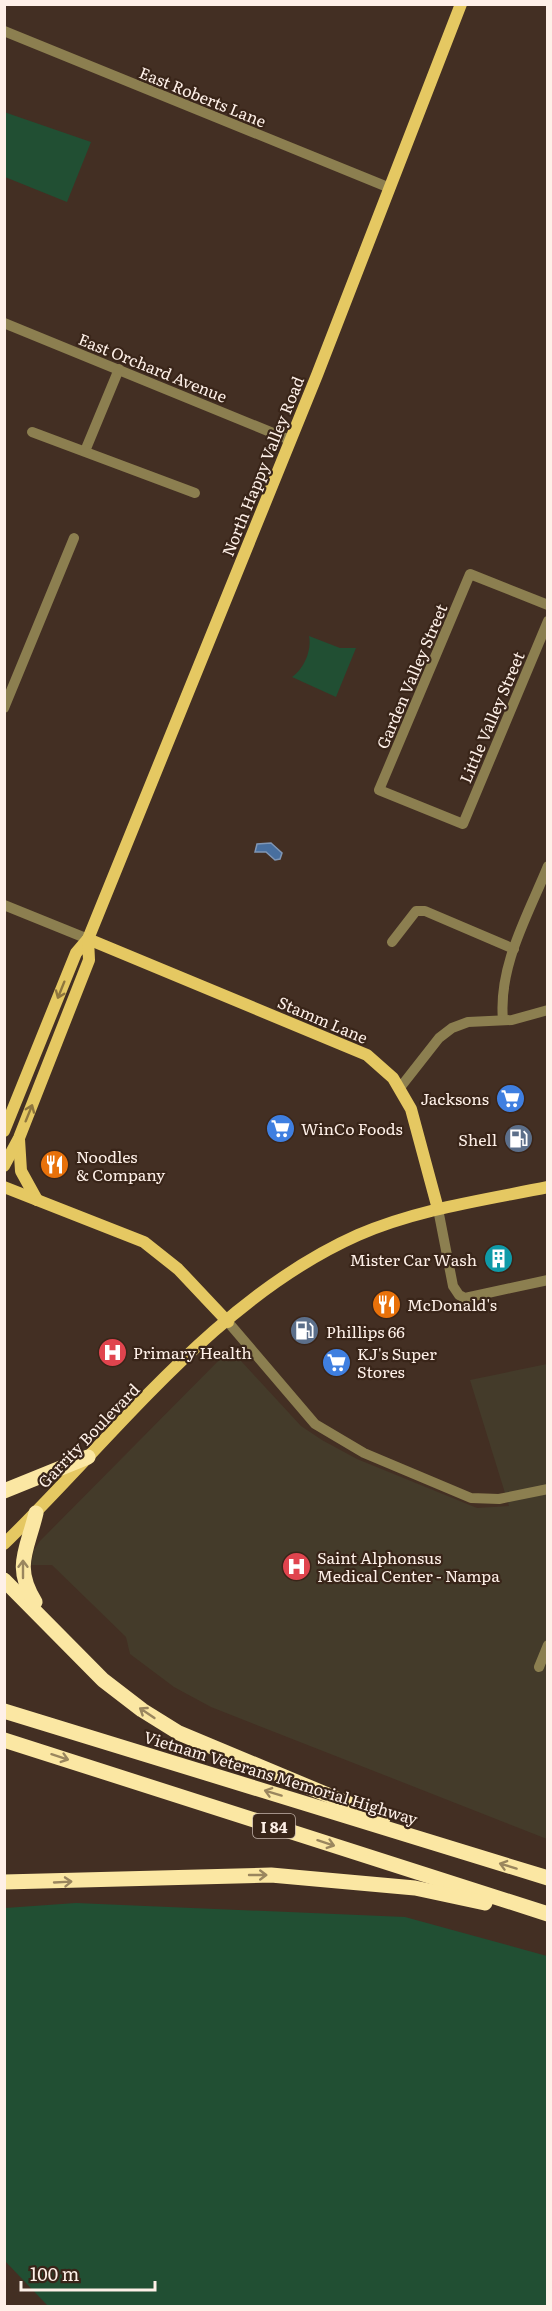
<svg xmlns="http://www.w3.org/2000/svg" width="552" height="2311" viewBox="0 0 552 2311" font-family="Literata,serif">
	<rect width="100%" height="100%" fill="#432f23"/>
	<polygon fill="#443b2a" points="230,1349 301,1426 322,1440 357,1459 477,1508 509,1506 470,1380 547,1364 547,1839 211,1707 174,1687 130,1654 126,1637 52,1565 31,1565 34,1550 40,1541"/>
	<g fill="#214f33">
		<polygon points="4,112 91,142 67,202 5,177"/>
		<path d="M309,636L340,648H356L336,697L292,677C304,669 312,650 309,636Z"/>
		<polygon points="76,1903 405,1917 547,1956 547,2306 48,2306 5,2261 5,1908"/>
	</g>
	<polygon fill="#486f9f" stroke="#7f96b5" stroke-width="1.5" points="271,843 282,853 280,859 275,860 266,852 255,852 257,844"/>
	<g fill="none" stroke-linecap="round" stroke-linejoin="round">
		<g stroke="#8c7f50" stroke-width="10">
			<polyline points="4,31 390,188"/>
			<polyline points="4,323 290,440"/>
			<polyline points="32,432 195,493"/>
			<polyline points="85,451 119,369"/>
			<polyline points="548,605 470,574 379,790 463,824 548,621"/>
			<polyline points="4,708 74,538"/>
			<polyline points="4,905 88,939"/>
			<polyline points="392,942 416,911 425,911 514,949"/>
			<path d="M503,1020C498,966 528,915 548,866"/>
			<polyline points="399,1089 439,1038 452,1028 468,1022 512,1020 548,1010"/>
			<polyline points="438,1209 453,1286 459,1295 465,1298 548,1280"/>
			<polyline points="228,1322 315,1424 364,1453 471,1498 499,1499 548,1489"/>
			<polyline points="539,1667 548,1645"/>
		</g>
		<g stroke="#e5c862" stroke-width="12">
			<polyline points="88,939 367,1055 393,1078 411,1109 438,1209"/>
			<polyline points="4,1131 76,953 88,939 317,375 461,4"/>
			<polyline points="19,1139 21,1171 37,1200"/>
			<polyline points="4,1166 19,1138 89,960 88,939"/>
			<polyline points="4,1187 144,1242 178,1269 228,1322"/>
			<path d="M4,1544C114,1437 216,1298 358,1235C418,1209 484,1200 548,1187"/>
		</g>
		<g stroke="#fbe7a3" stroke-width="15">
			<polyline points="4,1491 88,1457"/>
			<polyline points="4,1580 103,1680 142,1710 179,1733 383,1818"/>
			<path d="M35,1602C13,1566 27,1551 36,1513"/>
			<polyline points="4,1711 548,1878"/>
			<polyline points="4,1740 548,1914"/>
			<polyline points="4,1882 271,1875 415,1888 485,1903"/>
		</g>
	</g>
	<defs><path id="oneway-shaft" d="M-6 0H5M1.5-3L5.5 0L1.5 3" fill="none" stroke-width="1.6" stroke-linecap="round" stroke-linejoin="round" transform="scale(1.5)"/></defs>
	<g stroke="#8f763e">
		<use href="#oneway-shaft" transform="translate(61 990) rotate(112)"/>
		<use href="#oneway-shaft" transform="translate(29 1113) rotate(-68)"/>
	</g>
	<g stroke="#9a865e">
		<use href="#oneway-shaft" transform="translate(23 1569) rotate(-90)"/>
		<use href="#oneway-shaft" transform="translate(147 1713) rotate(-146)"/>
		<use href="#oneway-shaft" transform="translate(60 1757) rotate(18)"/>
		<use href="#oneway-shaft" transform="translate(273 1793) rotate(-163)"/>
		<use href="#oneway-shaft" transform="translate(326 1843) rotate(18)"/>
		<use href="#oneway-shaft" transform="translate(508 1866) rotate(-163)"/>
		<use href="#oneway-shaft" transform="translate(258 1875)"/>
		<use href="#oneway-shaft" transform="translate(63 1882) rotate(-3)"/>
	</g>
	<defs>
		<symbol id="supermarket-disc" viewBox="-11 -11 22 22"><circle r="9.5" fill="#3f7fe0" stroke="#392519"/><path d="M-6-5.5h2.5l.6 2H6L4.5 2H-2.5L-4.4-4H-6ZM-1.5 3.2a1.3 1.3 0 1 0 .1 0ZM3 3.2a1.3 1.3 0 1 0 .1 0Z" fill="#fff"/></symbol>
		<symbol id="fuel-disc" viewBox="-11 -11 22 22"><circle r="9.5" fill="#5c6f8a" stroke="#392519"/><path d="M-5.5-6h7V0h2V4h1.3V-2.5L3-4.5l.8-.8L6-3V5H2.5V1h-1V6h-7ZM-4.2-4.7v3.2H.2V-4.7Z" fill="#fff"/></symbol>
		<symbol id="restaurant-disc" viewBox="-11 -11 22 22"><circle r="9.5" fill="#e8710a" stroke="#392519"/><path d="M-5-6h1v4h1v-4h1v4h1v-4h1v5L-1.5 .5V6h-2V.5L-5-1ZM5-6V6H3V1.5H1.5Q1.5-4 5-6Z" fill="#fff"/></symbol>
		<symbol id="building-disc" viewBox="-11 -11 22 22"><circle r="9.5" fill="#0f9aa8" stroke="#392519"/><path d="M-4-6H4V6H1V3H-1V6H-4ZM-2.5-4.3h1.7v1.8h-1.7ZM.8-4.3h1.7v1.8H.8ZM-2.5-1h1.7V.8h-1.7ZM.8-1h1.7V.8H.8Z" fill="#fff"/></symbol>
		<symbol id="hospital-disc" viewBox="-11 -11 22 22"><circle r="9.5" fill="#e0444e" stroke="#392519"/><path d="M-5-5h3v3.5h4V-5h3V5h-3V1.5h-4V5h-3Z" fill="#fff"/></symbol>
	</defs>
	<g fill-rule="evenodd">
		<use href="#supermarket-disc" x="494" y="1082" width="33" height="33"/>
		<use href="#supermarket-disc" x="264" y="1112" width="33" height="33"/>
		<use href="#fuel-disc" x="502" y="1122" width="33" height="33"/>
		<use href="#restaurant-disc" x="38" y="1148" width="33" height="33"/>
		<use href="#building-disc" x="482" y="1242" width="33" height="33"/>
		<use href="#restaurant-disc" x="370" y="1288" width="33" height="33"/>
		<use href="#fuel-disc" x="288" y="1314" width="33" height="33"/>
		<use href="#hospital-disc" x="96" y="1336" width="33" height="33"/>
		<use href="#supermarket-disc" x="320" y="1346" width="33" height="33"/>
		<use href="#hospital-disc" x="280" y="1550" width="33" height="33"/>
	</g>
	<g text-anchor="middle" dominant-baseline="central" stroke-width="4.5" stroke-linejoin="round" paint-order="stroke">
		<rect fill="#392519" stroke="#c3b3aa" stroke-width="1.5" x="253" y="1814" width="42" height="24" rx="4.5"/>
		<g font-size="15" font-weight="bold" fill="#fef0e8">
			<text x="274" y="1826">I 84</text>
		</g>
		<g font-size="16" fill="#fef0e8" stroke="#392519">
			<text transform="translate(203 96) rotate(22)">East Roberts Lane</text>
			<text transform="translate(153 367) rotate(22)">East Orchard Avenue</text>
			<text transform="translate(262 466) rotate(-68)">North Happy Valley Road</text>
			<text transform="translate(411 676) rotate(-67)">Garden Valley Street</text>
			<text transform="translate(491 717) rotate(-67)">Little Valley Street</text>
			<text transform="translate(323 1019) rotate(23)">Stamm Lane</text>
			<text transform="translate(88 1435) rotate(-46)">Garrity Boulevard</text>
			<text transform="translate(281 1777) rotate(17)">Vietnam Veterans Memorial Highway</text>
		</g>
		<g font-size="16" fill="#fef0e8" stroke="#392519" text-anchor="start">
			<text x="489" y="1098" text-anchor="end">Jacksons</text>
			<text x="301" y="1128">WinCo Foods</text>
			<text x="497" y="1139" text-anchor="end">Shell</text>
			<text x="76" y="1156">Noodles<tspan x="76" dy="18">&amp; Company</tspan></text>
			<text x="477" y="1259" text-anchor="end">Mister Car Wash</text>
			<text x="407" y="1304">McDonald's</text>
			<text x="326" y="1331">Phillips 66</text>
			<text x="133" y="1352">Primary Health</text>
			<text x="357" y="1353">KJ's Super<tspan x="357" dy="18">Stores</tspan></text>
			<text x="317" y="1557">Saint Alphonsus<tspan x="317" dy="18">Medical Center - Nampa</tspan></text>
		</g>
	</g>
	<rect width="552" height="2311" fill="none" stroke="#fef0e8" stroke-width="12"/>
	<path d="M21 2281v9h134v-9" fill="none" stroke="#fef0e8" stroke-width="3"/>
	<text x="30" y="2281" font-size="18" fill="#fef0e8" stroke="#392519" stroke-width="4.5" paint-order="stroke">100 m</text>
</svg>
